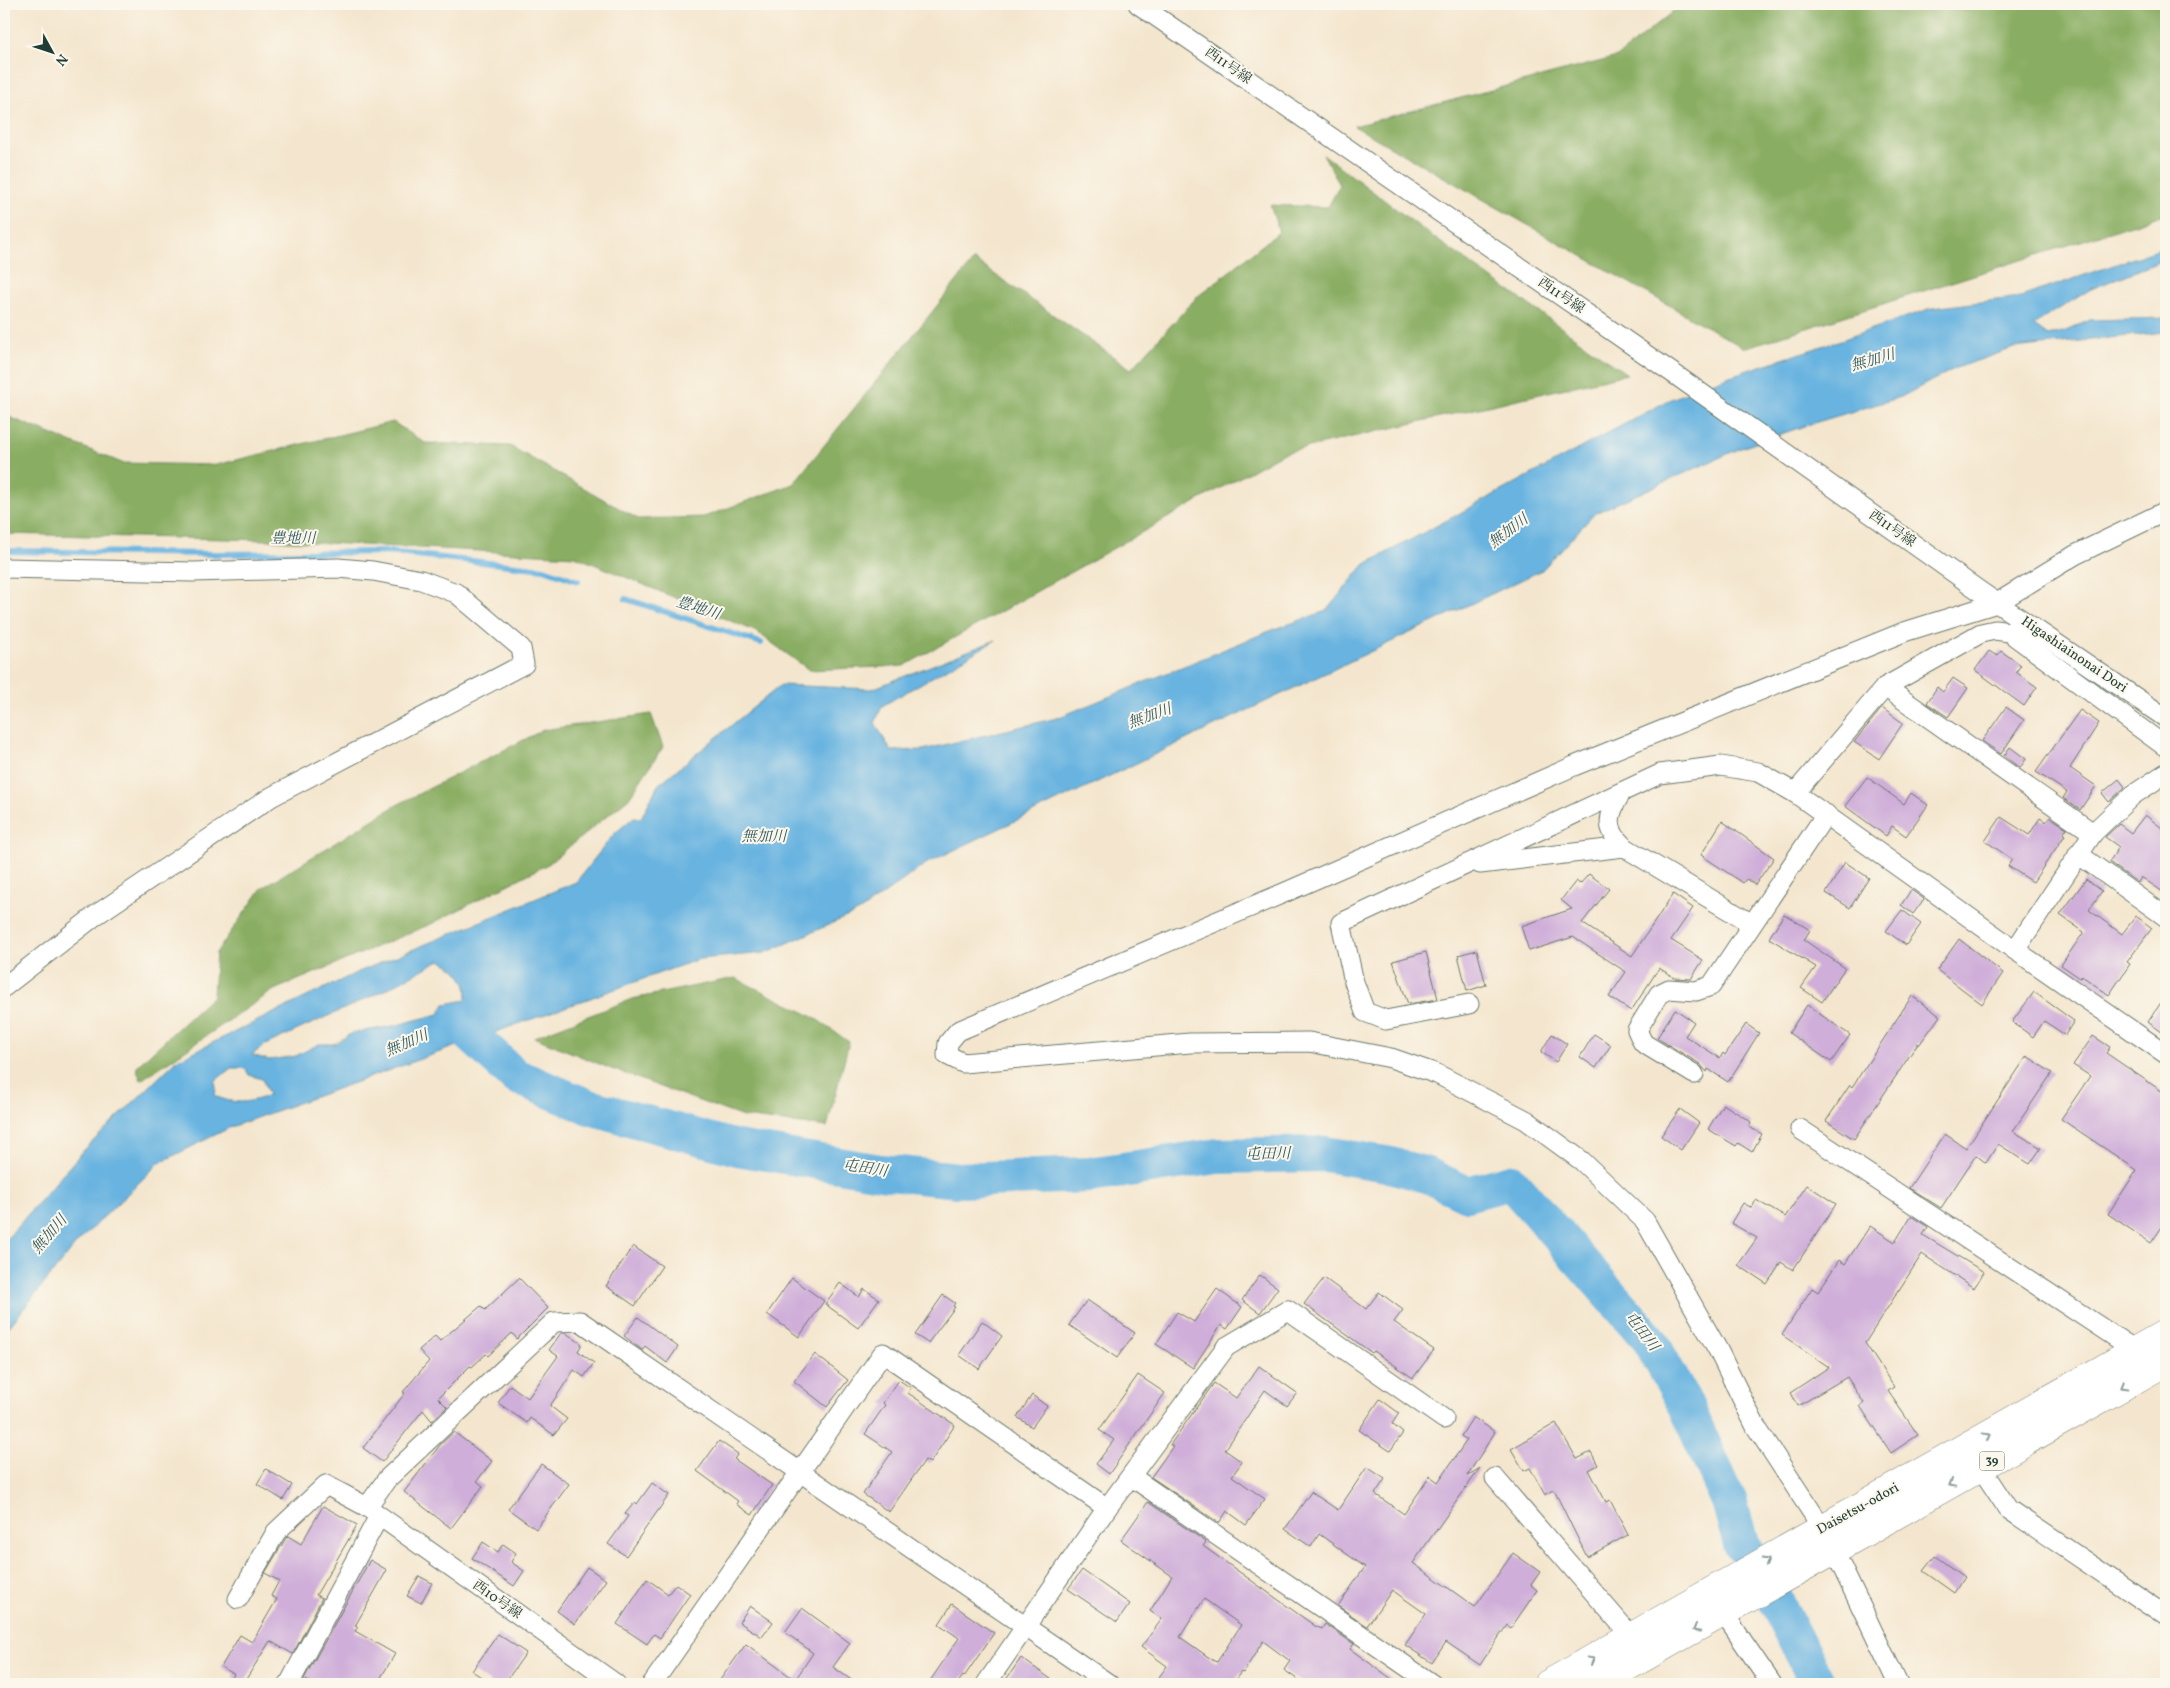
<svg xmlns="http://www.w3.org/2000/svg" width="2170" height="1688" viewBox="0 0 2170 1688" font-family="Vollkorn,'Noto Serif JP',serif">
	<rect width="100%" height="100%" fill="#fbf7ec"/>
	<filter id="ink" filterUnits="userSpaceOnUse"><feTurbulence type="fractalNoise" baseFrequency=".02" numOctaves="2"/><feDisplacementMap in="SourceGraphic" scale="10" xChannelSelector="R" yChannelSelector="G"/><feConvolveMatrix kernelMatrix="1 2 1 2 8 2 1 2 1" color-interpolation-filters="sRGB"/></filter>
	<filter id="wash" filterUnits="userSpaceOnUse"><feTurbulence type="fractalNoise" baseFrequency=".0096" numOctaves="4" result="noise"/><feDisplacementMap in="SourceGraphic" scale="20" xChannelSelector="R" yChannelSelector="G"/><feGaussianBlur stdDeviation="1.12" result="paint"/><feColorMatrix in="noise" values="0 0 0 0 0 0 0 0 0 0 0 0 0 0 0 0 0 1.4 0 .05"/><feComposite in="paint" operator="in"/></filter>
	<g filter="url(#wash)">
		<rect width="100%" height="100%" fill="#f4e6ce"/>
		<g fill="#89ad62" stroke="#54754b">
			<polygon points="1682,4 2166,4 2166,214 1744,348 1354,126 1617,57"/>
			<polygon points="1323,154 1433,237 1627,374 1283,453 904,666 809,670 757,632 575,556 268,540 4,534 4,415 122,463 216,465 393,422 425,443 510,446 638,519 704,517 793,484 974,260 1131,369 1197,297 1279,232 1270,205 1328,207 1340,185"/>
			<polygon points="651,714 663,747 629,798 548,864 431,924 274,990 141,1080 136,1067 213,996 216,953 262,888 395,806 543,730"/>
			<polygon points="735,978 812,1016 849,1042 827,1127 743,1117 609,1068 534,1037 632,999"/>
		</g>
		<path fill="#67b3e0" stroke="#43788a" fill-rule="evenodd" d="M2166,247V259L2091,289L2033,325L2048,336L2066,331L2090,320L2166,318V332L2014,348L1956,368L1901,397L1807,425L1741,448L1595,513L1542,570L927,863L860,911L765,953L699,959L231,1127L159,1163L77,1243L4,1333V1242L82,1152L177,1060L356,973L576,882L614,834L634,817L641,818L658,785L781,685L872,689L996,640L882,706L875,723L891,751L923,750L1057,718L1267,632L1326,611L1364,565L1671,399L1727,377L1841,340L1932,308L2021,297ZM440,960C455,967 471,982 466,1000L445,1004L439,1014L389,1027L352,1033L334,1044H319L296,1056L269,1060L252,1055L265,1045L383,991ZM231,1068H245L249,1075L262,1079L269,1095C249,1103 236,1105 215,1096L216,1088L215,1081Z"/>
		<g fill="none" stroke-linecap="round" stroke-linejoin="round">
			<g stroke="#67b3e0" stroke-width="6">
				<polyline points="4,551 216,554 389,552 544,569 578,581"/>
				<polyline points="626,599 761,643"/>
			</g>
			<polyline stroke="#67b3e0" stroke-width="36" points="458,1023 515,1076 589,1107 737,1148 880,1172 958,1180 1089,1175 1218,1156 1325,1154 1386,1164 1427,1175 1467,1194 1511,1182 1650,1340 1685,1404 1729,1501 1741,1543 1763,1577 1818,1684"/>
		</g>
		<g id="blocks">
			<g fill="#cfaed9" fill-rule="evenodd">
				<polygon points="1989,651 1997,656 2001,651 2021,665 2016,672 2037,687 2024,706 1975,670"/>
				<polygon points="1953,678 1968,688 1948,717 1927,703 1937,687 1943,692"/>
				<polygon points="2006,707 2024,720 2001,754 1982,741"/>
				<polygon points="1882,708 1903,723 1879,759 1854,742"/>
				<polygon points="2080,710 2099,723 2070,768 2096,786 2080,810 2063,798 2067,792 2036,772"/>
				<polygon points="2010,747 2026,759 2020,768 2004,756"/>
				<polygon points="1867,777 1904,804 1911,793 1928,805 1906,836 1892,826 1886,836 1845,806"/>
				<polygon points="2119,779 2125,787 2109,802 2102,793"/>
				<polygon points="2145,815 2166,831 2166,894 2141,877 2138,883 2109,862 2119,847 2105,837 2119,824 2131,833"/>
				<polygon points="2001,817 2029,835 2040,818 2046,822 2050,817 2067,828 2063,834 2065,835 2033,882 2008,866 2012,859 1985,841"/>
				<polygon points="1722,821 1774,858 1755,885 1746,879 1743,883 1701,855"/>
				<polygon points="1845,862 1869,878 1850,908 1826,893"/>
				<polygon points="1589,874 1609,889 1582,923 1632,956 1673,894 1693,908 1671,940 1703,960 1691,979 1675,978 1659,968 1631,1011 1609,997 1626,972 1573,937 1529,951 1521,926 1572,909 1561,900 1576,881 1580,884"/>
				<polygon points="2086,879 2102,891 2089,910 2122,934 2136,916 2152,928 2127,962 2130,964 2109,995 2082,976 2080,978 2061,965 2084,932 2060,915"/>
				<polygon points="1911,890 1924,899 1913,914 1901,905"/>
				<polygon points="1902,910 1921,924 1906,945 1886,931"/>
				<polygon points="1784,914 1810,930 1804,940 1845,968 1822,1002 1801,988 1816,967 1769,938"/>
				<polygon points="1959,939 2003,973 1982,1004 1937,970"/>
				<polygon points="1477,950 1486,985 1467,991 1458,955"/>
				<polygon points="1426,952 1438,999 1408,1004 1393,961"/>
				<polygon points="2034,992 2074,1021 2065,1035 2044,1021 2033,1037 2012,1022"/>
				<polygon points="2166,995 2166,1035 2148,1022"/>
				<polygon points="1912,996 1940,1016 1919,1045 1918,1043 1854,1139 1826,1121 1850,1085 1852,1087"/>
				<polygon points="1807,1005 1850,1035 1831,1062 1789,1033"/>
				<polygon points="1675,1009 1694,1022 1685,1036 1720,1058 1723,1053 1725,1055 1746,1024 1759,1033 1728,1082 1708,1069 1707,1072 1700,1064 1657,1038"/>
				<polygon points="1552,1034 1567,1044 1556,1062 1541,1052"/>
				<polygon points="1594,1034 1611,1045 1596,1068 1580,1057"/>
				<polygon points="2093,1036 2110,1047 2106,1053 2166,1094 2166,1221 2151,1243 2108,1214 2137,1170 2061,1119 2090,1076 2073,1065"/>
				<polygon points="2027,1056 2052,1073 2013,1131 2041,1148 2030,1164 1998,1144 1986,1163 1976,1155 1941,1208 1909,1188 1945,1134 1966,1148"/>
				<polygon points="1723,1104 1751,1122 1749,1127 1762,1134 1752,1152 1738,1143 1736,1146 1708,1129"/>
				<polygon points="1680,1109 1699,1123 1681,1150 1661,1136"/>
				<polygon points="1807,1185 1836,1204 1793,1270 1781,1262 1767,1284 1738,1265 1757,1238 1731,1223 1743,1203 1752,1208 1756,1200 1785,1217"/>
				<polygon points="1911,1216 1928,1227 1923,1235 1984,1272 1974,1288 1922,1254 1865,1343 1894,1387 1888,1391 1918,1435 1891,1453 1860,1406 1864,1403 1847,1377 1798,1406 1790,1393 1829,1367 1782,1335 1812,1288 1818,1292 1839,1260 1845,1264 1870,1226 1895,1242"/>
				<polygon points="633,1246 662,1266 635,1306 606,1286"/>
				<polygon points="1260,1275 1278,1288 1260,1313 1242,1300"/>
				<polygon points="519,1278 548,1308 517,1339 512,1333 488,1356 486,1354 472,1367 470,1366 438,1398 447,1407 432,1421 423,1410 382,1462 363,1448 405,1393 403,1392 429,1361 419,1350 435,1336 440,1341 481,1306 485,1310"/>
				<polygon points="792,1278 824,1301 799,1337 767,1314"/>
				<polygon points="1324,1278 1366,1309 1379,1292 1403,1310 1394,1322 1434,1350 1413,1378 1374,1351 1372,1353 1304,1304"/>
				<polygon points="840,1283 859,1297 864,1289 879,1299 858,1328 825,1304"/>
				<polygon points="1217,1289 1242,1307 1227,1329 1221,1325 1193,1368 1156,1344 1177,1312 1194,1322"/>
				<polygon points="943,1295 955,1303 953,1306 955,1307 928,1343 915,1335"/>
				<polygon points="1087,1300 1135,1333 1117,1358 1069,1325"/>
				<polygon points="638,1317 678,1347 667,1363 645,1346 642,1350 624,1336"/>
				<polygon points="982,1321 1002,1336 979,1369 959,1355"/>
				<polygon points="561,1333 566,1333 582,1344 578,1351 594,1363 584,1377 574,1370 550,1406 567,1419 554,1435 530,1418 527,1423 498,1403 510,1385 528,1398 558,1356 549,1350"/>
				<polygon points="815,1354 848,1380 827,1407 794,1381"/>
				<polygon points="1259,1366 1297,1393 1287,1406 1265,1390 1225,1450 1242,1462 1232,1476 1265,1499 1246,1525 1227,1511 1219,1523 1151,1477 1173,1446 1170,1445 1214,1383 1236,1398"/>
				<polygon points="1138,1375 1165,1393 1109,1474 1096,1464 1114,1440 1099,1430"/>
				<polygon points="899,1380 911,1388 908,1393 955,1425 930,1463 925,1460 889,1512 863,1494 892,1452 865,1434 885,1405 883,1403"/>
				<polygon points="1032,1395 1047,1406 1032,1427 1017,1417"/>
				<polygon points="1380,1399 1399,1413 1392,1424 1403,1433 1390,1451 1359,1430"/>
				<polygon points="1473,1417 1495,1432 1467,1476 1480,1468 1413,1563 1475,1607 1513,1553 1540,1572 1531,1585 1537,1590 1511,1628 1507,1625 1480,1665 1446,1642 1432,1663 1405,1645 1426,1614 1392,1590 1367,1626 1338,1606 1365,1567 1319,1534 1311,1547 1285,1529 1311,1492 1338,1510 1367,1467 1385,1479 1375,1494 1404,1514 1430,1476 1438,1482 1467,1440 1461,1436"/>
				<polygon points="1556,1423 1577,1459 1591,1452 1598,1465 1589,1470 1606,1502 1610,1500 1628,1535 1587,1557 1554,1490 1545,1495 1530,1468 1524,1471 1511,1449"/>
				<polygon points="454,1432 492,1461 477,1481 483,1486 451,1528 404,1492 440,1445"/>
				<polygon points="719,1441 738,1454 734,1459 772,1485 752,1515 736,1504 738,1501 697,1471"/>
				<polygon points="541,1464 569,1484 536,1529 508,1509"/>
				<polygon points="266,1469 292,1485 283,1500 257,1484"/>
				<polygon points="652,1483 669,1495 626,1556 608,1544 628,1516 625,1514 635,1502 637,1504"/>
				<path d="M1148,1502L1206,1542L1203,1546L1315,1626L1322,1629L1325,1624L1354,1644L1350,1649L1399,1684H1304L1284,1670L1290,1661L1263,1641L1243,1673L1241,1672L1232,1684H1154L1167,1666L1141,1647L1162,1619L1150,1611L1172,1576L1121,1540ZM1204,1599L1241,1625L1217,1662L1214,1661L1180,1637Z"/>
				<polygon points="323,1506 357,1525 316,1595 322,1598 293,1654 270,1641 243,1684 232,1678 234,1674 221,1667 240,1635 252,1642 277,1599 271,1596 279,1581 265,1573 286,1538 288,1536 301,1544"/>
				<polygon points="483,1542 498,1552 503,1544 516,1553 511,1562 524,1571 514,1586 472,1558"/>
				<polygon points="1935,1556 1964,1577 1954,1593 1923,1571"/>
				<polygon points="370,1560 387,1570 355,1626 358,1627 355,1631 395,1654 377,1684 313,1684 304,1679"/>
				<polygon points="587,1567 606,1580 575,1624 557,1611"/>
				<polygon points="1082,1570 1130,1604 1117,1622 1068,1589"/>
				<polygon points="419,1576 432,1583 421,1603 407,1596"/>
				<polygon points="647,1579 668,1594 676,1584 690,1594 660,1638 654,1634 647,1644 617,1624"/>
				<polygon points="952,1604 994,1633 964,1677 963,1676 957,1684 928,1684 959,1638 939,1624"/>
				<polygon points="750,1606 773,1622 762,1637 739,1622"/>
				<polygon points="802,1608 850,1643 833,1667 857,1684 717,1684 746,1644 795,1680 813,1653 785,1632"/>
				<polygon points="498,1634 526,1653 504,1684 492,1684 472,1671"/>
				<polygon points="1021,1658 1058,1684 1003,1684"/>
			</g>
		</g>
	</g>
	<g filter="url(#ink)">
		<use href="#blocks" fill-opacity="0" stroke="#6a786a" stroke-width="1"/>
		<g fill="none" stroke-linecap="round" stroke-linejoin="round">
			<defs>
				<g id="minor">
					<polyline points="1138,4 1677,376 1981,592 2166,718"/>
					<polyline points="4,568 193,572 338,568 373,571 421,580 456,593 521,648 524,664 271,797 96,915 4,987"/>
					<polyline points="1885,687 2093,833"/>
					<path d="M1621,793C1608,815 1604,828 1624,847"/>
					<polyline points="1795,793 1885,687 1981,633 1995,630 2009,632 2166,747"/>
					<polyline points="2078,854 2166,917"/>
					<polyline points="1480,864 1624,847 1752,924"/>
					<polyline points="2015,950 2093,833 2133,795 2166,773"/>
					<polyline points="1469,1004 1386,1020 1365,1012 1354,982 1341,923 1660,774 1721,766 1758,772 1795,793 2015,950 2166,1054"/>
					<polyline points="1694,1074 1643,1043 1637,1030 1659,994 1669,989 1696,991 1711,986 1826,814"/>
					<polyline points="1800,1129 2135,1350"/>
					<polyline points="1981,1468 2008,1509 2166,1616"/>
					<polyline points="1132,1477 1432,1684"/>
					<polyline points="1495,1478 1632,1637"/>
					<polyline points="367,1507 387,1479 554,1322 580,1321 1109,1684"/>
					<polyline points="1823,1529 1756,1427 1718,1350 1645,1221 1582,1161 1526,1120 1437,1074 1391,1058 1309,1042 1190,1043 963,1063 947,1055 948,1043 958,1031 1286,892 1574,766 1904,632 1997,603 2075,555 2166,511"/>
					<polyline points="1834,1550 1898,1684"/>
					<polyline points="238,1599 276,1532 326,1485 367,1507 616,1684"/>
					<polyline points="1724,1614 1772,1684"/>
					<polyline points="289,1684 379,1516"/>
					<polyline points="652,1684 883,1353 1107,1508"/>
					<polyline points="986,1684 1107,1508 1226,1347 1288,1310 1444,1419"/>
				</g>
				<g id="highway">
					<polyline points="1548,1684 2166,1333"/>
					<polyline points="1597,1684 2166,1362"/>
				</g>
			</defs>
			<use href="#minor" stroke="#6a786a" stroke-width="21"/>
			<use href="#highway" stroke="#6a786a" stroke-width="29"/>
			<use href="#minor" stroke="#fff" stroke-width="19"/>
			<use href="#highway" stroke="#fff" stroke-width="28"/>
		</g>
		<defs><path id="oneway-chevron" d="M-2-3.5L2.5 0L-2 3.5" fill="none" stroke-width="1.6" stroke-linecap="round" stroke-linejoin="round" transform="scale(1.25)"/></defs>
		<g stroke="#8f9e9a">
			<use href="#oneway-chevron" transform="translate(2124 1386) rotate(150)"/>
			<use href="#oneway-chevron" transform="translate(1987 1436) rotate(-30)"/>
			<use href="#oneway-chevron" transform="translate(1952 1484) rotate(151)"/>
			<use href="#oneway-chevron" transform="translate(1766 1561) rotate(-30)"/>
			<use href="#oneway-chevron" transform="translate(1696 1629) rotate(151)"/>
			<use href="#oneway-chevron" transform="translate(1591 1660) rotate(-29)"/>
		</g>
	</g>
	<g text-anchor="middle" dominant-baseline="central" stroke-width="4" stroke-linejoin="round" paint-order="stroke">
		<rect fill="#fbf7ec" stroke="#61756b" stroke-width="1" x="1979.5" y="1451.5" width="25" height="19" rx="4"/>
		<g font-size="12" font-weight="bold" fill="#1f3d34">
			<text x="1992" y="1461">39</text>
		</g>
		<g font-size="14" fill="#1f3d34" stroke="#fbf7ec">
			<text transform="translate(1228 66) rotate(35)">西11号線</text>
			<text transform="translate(1561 296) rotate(34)">西11号線</text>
			<text transform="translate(1892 529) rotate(35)">西11号線</text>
			<text transform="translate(2074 655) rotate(34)">Higashiainonai Dori</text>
			<text transform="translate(1858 1509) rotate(-29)">Daisetsu-odori</text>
			<text transform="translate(497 1600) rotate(35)">西10号線</text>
		</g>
		<g font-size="15" font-style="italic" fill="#315a5f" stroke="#fbf7ec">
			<text transform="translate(1873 361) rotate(-16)">無加川</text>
			<text transform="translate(1509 532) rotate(-37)">無加川</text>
			<text x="293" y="539">豊地川</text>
			<text transform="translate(698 609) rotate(18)">豊地川</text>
			<text transform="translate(1150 717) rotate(-20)">無加川</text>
			<text x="764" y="837">無加川</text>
			<text transform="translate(407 1044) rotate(-23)">無加川</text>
			<text transform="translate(1268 1155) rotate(-1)">屯田川</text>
			<text transform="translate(865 1169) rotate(9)">屯田川</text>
			<text transform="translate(50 1235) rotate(-49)">無加川</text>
			<text transform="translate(1641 1332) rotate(52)">屯田川</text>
		</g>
	</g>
	<rect width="2170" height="1688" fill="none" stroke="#fbf7ec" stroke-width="20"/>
	<g transform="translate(52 52) rotate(130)" stroke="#fbf7ec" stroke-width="4" paint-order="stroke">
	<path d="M0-4L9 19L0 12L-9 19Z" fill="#1f3d34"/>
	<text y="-8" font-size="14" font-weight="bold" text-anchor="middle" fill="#1f3d34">N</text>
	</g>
</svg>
